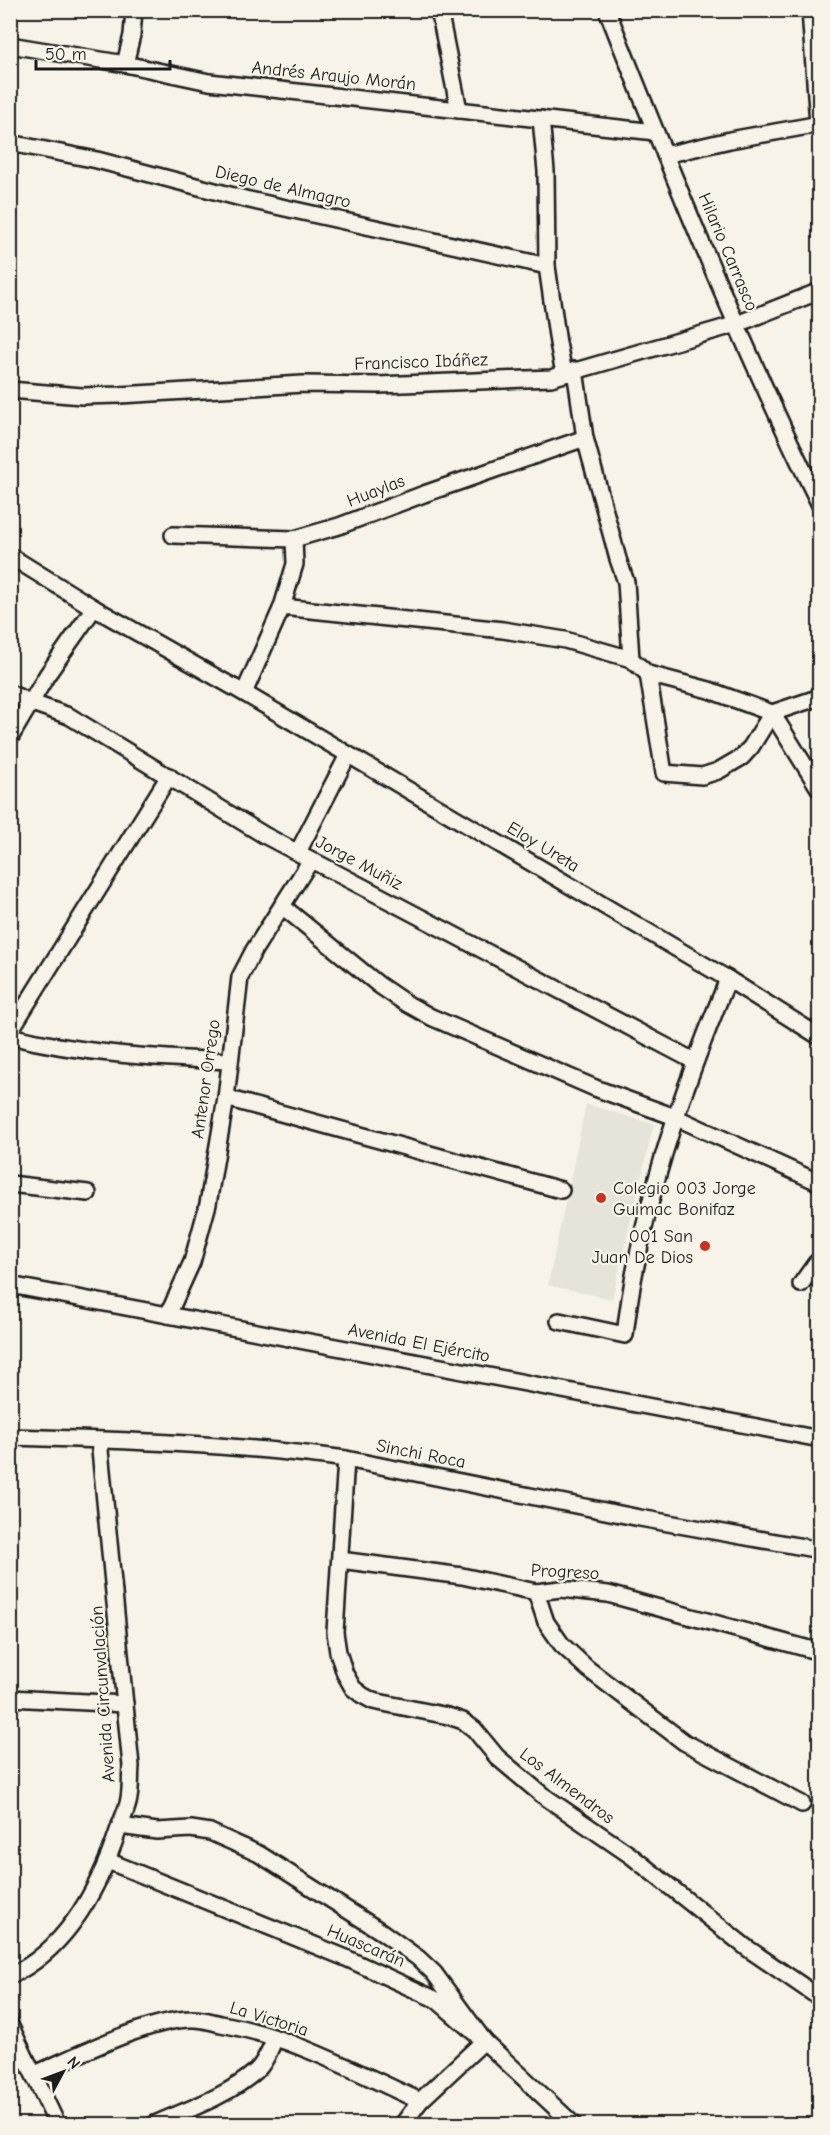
<svg xmlns="http://www.w3.org/2000/svg" width="830" height="2135" viewBox="0 0 830 2135" font-family="'Comic Neue',sans-serif">
	<rect width="100%" height="100%" fill="#f7f3e8"/>
	<filter id="ink" filterUnits="userSpaceOnUse"><feTurbulence type="fractalNoise" baseFrequency=".0167" numOctaves="2"/><feDisplacementMap in="SourceGraphic" scale="12" xChannelSelector="R" yChannelSelector="G"/><feConvolveMatrix kernelMatrix="1 2 1 2 8 2 1 2 1" color-interpolation-filters="sRGB"/></filter>
	<g filter="url(#ink)">
		<polygon fill="#e6e3d9" points="586,1104 654,1124 612,1299 548,1285"/>
		<g fill="none" stroke-linecap="round" stroke-linejoin="round">
			<defs>
				<g id="street">
					<polyline points="439,10 459,110"/>
					<path d="M607,10C673,177 741,344 820,505"/>
					<polyline points="810,10 818,124"/>
					<polyline points="10,45 125,64 209,82 655,132"/>
					<polyline points="125,64 132,35 134,10"/>
					<polyline points="541,119 546,171 547,266 558,343 564,373"/>
					<polyline points="10,143 97,160 245,199 547,266"/>
					<polyline points="665,155 730,140 820,124"/>
					<polyline points="575,370 585,438 618,559 626,582 631,659"/>
					<polyline points="10,390 82,396 120,395 303,384 378,385 551,378 737,324 820,291"/>
					<polyline points="173,535 294,539 339,526 424,494 585,438"/>
					<polyline points="10,556 94,608 244,693 728,979 820,1037"/>
					<polyline points="282,607 503,630 565,640 631,659 648,674 709,690 772,713 820,790"/>
					<polyline points="648,674 664,773 702,776 718,771 742,757 751,747 772,713"/>
					<polyline points="10,693 32,703 69,716 264,835 694,1061"/>
					<polyline points="244,693 282,607 295,564 294,539"/>
					<polyline points="772,713 820,697"/>
					<polyline points="10,738 47,675 94,608"/>
					<polyline points="298,852 348,755"/>
					<polyline points="282,906 379,985 404,1002 431,1017 595,1088 675,1117 820,1183"/>
					<polyline points="10,1031 169,776"/>
					<path d="M10,1036C82,1054 156,1058 230,1061"/>
					<polyline points="226,1098 561,1190"/>
					<polyline points="10,1184 88,1193"/>
					<polyline points="801,1284 816,1263 820,1264"/>
					<polyline points="10,1285 820,1439"/>
					<polyline points="168,1315 192,1262 208,1204 226,1098 240,977 254,950 311,860"/>
					<path d="M559,1321L625,1335C639,1212 681,1093 728,979"/>
					<path d="M10,1437C122,1440 235,1444 346,1459L640,1518L820,1550"/>
					<polyline points="346,1459 335,1632 338,1652 345,1674 353,1688 362,1695 373,1701 448,1716 463,1721 474,1729 497,1757 541,1794 630,1855 747,1948 820,1998"/>
					<polyline points="340,1560 462,1576 536,1592 561,1589 608,1594 820,1652"/>
					<polyline points="536,1592 546,1622 562,1645 588,1669 684,1742 802,1804"/>
					<polyline points="10,1698 125,1704"/>
					<polyline points="120,1826 157,1831 191,1829 210,1832 259,1854 382,1932 418,1958 434,1973 484,2041 420,2101 403,2124"/>
					<polyline points="108,1861 346,1958 437,2000 484,2041 573,2124"/>
					<path d="M10,1976C68,1949 100,1886 119,1828C122,1819 128,1808 129,1798C131,1787 130,1776 131,1766L99,1440"/>
					<polyline points="10,2025 57,2124"/>
					<path d="M35,2074C74,2057 153,2017 194,2019C202,2019 212,2022 221,2024C291,2036 356,2072 420,2101"/>
					<path d="M155,2124C189,2109 228,2096 256,2071C265,2063 270,2049 275,2038"/>
				</g>
			</defs>
			<use href="#street" stroke="#1c1c1c" stroke-width="20"/>
			<use href="#street" stroke="#f7f3e8" stroke-width="15"/>
		</g>
	</g>
	<g fill="#c8321e" stroke="#f7f3e8" stroke-width="2">
		<circle cx="601" cy="1198" r="6"/>
		<circle cx="705" cy="1246" r="6"/>
	</g>
	<g text-anchor="middle" dominant-baseline="central" stroke-width="4.5" stroke-linejoin="round" paint-order="stroke">
		<g font-size="18" fill="#1c1c1c" stroke="#f7f3e8">
			<text transform="translate(334 76) rotate(6)">Andrés Araujo Morán</text>
			<text transform="translate(283 187) rotate(13)">Diego de Almagro</text>
			<text transform="translate(728 252) rotate(67)">Hilario Carrasco</text>
			<text transform="translate(421 362) rotate(-2)">Francisco Ibáñez</text>
			<text transform="translate(376 491) rotate(-21)">Huaylas</text>
			<text transform="translate(543 847) rotate(31)">Eloy Ureta</text>
			<text transform="translate(359 863) rotate(28)">Jorge Muñiz</text>
			<text transform="translate(206 1079) rotate(-82)">Antenor Orrego</text>
			<text transform="translate(419 1343) rotate(11)">Avenida El Ejército</text>
			<text transform="translate(421 1454) rotate(11)">Sinchi Roca</text>
			<text transform="translate(565 1572) rotate(3)">Progreso</text>
			<text transform="translate(103 1694) rotate(-94)">Avenida Circunvalación</text>
			<text transform="translate(567 1786) rotate(37)">Los Almendros</text>
			<text transform="translate(366 1946) rotate(23)">Huascarán</text>
			<text transform="translate(269 2019) rotate(17)">La Victoria</text>
		</g>
		<g font-size="18" fill="#1c1c1c" stroke="#f7f3e8" text-anchor="start">
			<text x="613" y="1188">Colegio 003 Jorge<tspan x="613" dy="21">Guimac Bonifaz</tspan></text>
			<text x="693" y="1236" text-anchor="end">001 San<tspan x="693" dy="21">Juan De Dios</tspan></text>
		</g>
	</g>
	<rect width="830" height="2135" fill="none" stroke="#f7f3e8" stroke-width="36"/>
	<rect x="18" y="18" width="794" height="2099" fill="none" stroke="#1c1c1c" stroke-width="2" filter="url(#ink)"/>
	<g transform="translate(63 2072) rotate(49)" stroke="#f7f3e8" stroke-width="4.5" paint-order="stroke">
	<path d="M0-4.5L10 22L0 15L-10 22Z" fill="#1c1c1c"/>
	<text y="-9" font-size="16" font-weight="bold" text-anchor="middle" fill="#1c1c1c">N</text>
	</g>
	<path d="M36 60v9h134v-9" fill="none" stroke="#1c1c1c" stroke-width="3"/>
	<text x="45" y="60" font-size="18" fill="#1c1c1c" stroke="#f7f3e8" stroke-width="4.5" paint-order="stroke">50 m</text>
</svg>
